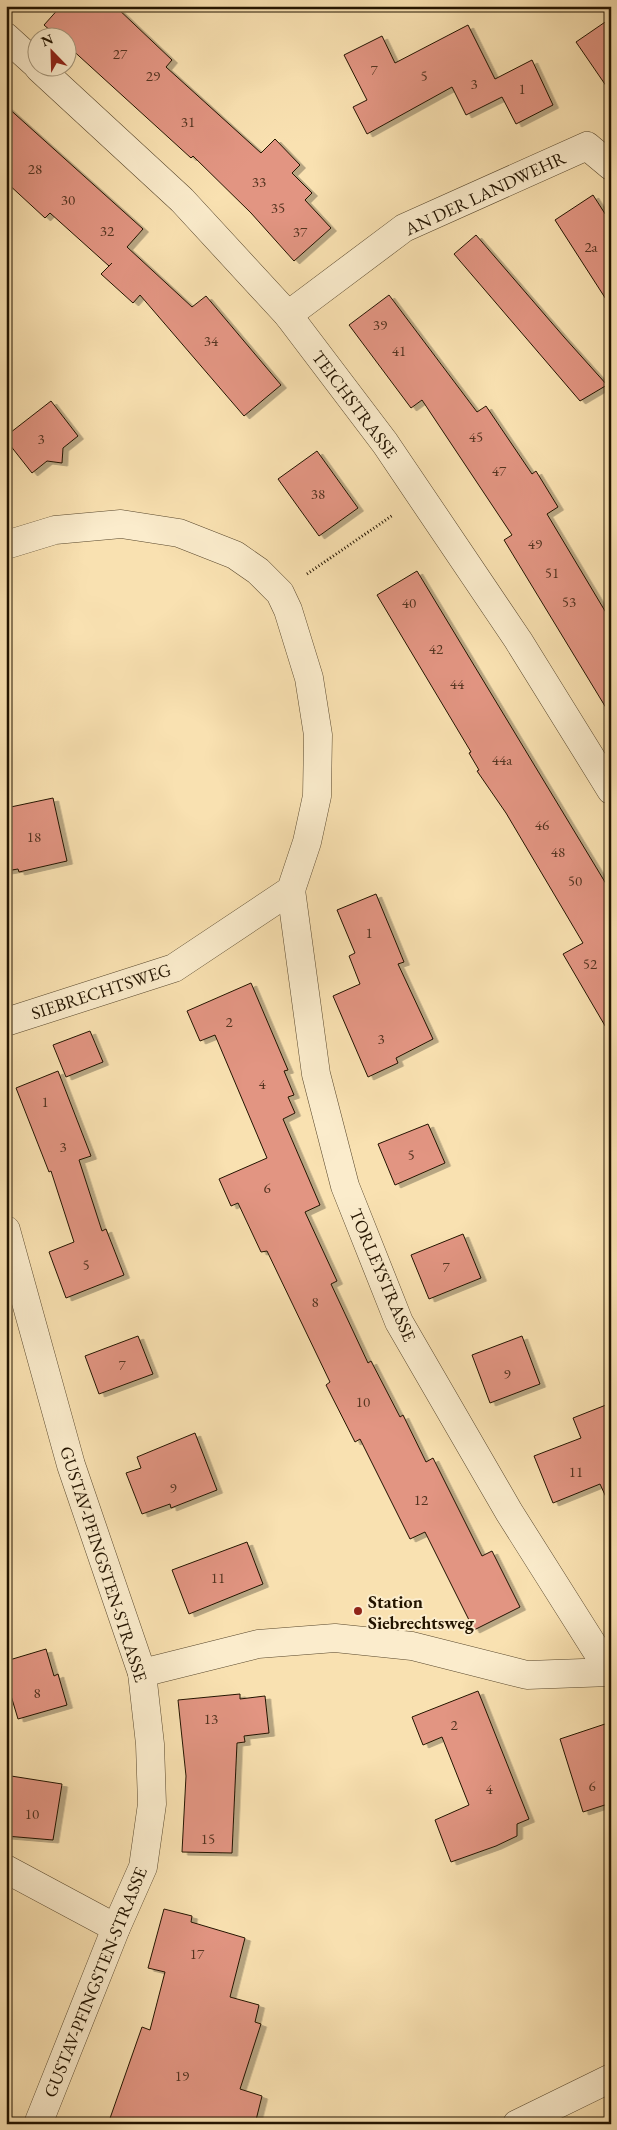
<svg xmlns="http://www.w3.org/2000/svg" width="617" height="2130" viewBox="0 0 617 2130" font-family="'EB Garamond',serif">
	<defs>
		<filter id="shadow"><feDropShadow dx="5.5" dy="3" stdDeviation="0" flood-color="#0004"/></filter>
	</defs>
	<rect width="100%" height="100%" fill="#f9e1b1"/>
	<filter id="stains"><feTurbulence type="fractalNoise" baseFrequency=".004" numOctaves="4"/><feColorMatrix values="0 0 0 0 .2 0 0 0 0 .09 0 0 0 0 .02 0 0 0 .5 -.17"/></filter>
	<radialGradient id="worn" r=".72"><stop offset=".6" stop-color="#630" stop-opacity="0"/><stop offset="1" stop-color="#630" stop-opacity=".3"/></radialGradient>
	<g fill="#e29582" stroke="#231400" filter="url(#shadow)">
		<polygon points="61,6 115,6 172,60 166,67 261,153 275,139 300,165 292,173 312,193 305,200 331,228 294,261 251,213 193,156 191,158 68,46 68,38 59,38 44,25"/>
		<polygon points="611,18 611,93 576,42"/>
		<polygon points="468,25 495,79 532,60 553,105 516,124 502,97 466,115 452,87 367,134 353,107 367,100 344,55 382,36 395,63"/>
		<polygon points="6,106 143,229 127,247 192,307 206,296 281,385 244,416 140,295 133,303 101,274 112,263 109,266 50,213 45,218 6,182"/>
		<polygon points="593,195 611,223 611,307 555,220"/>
		<polygon points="476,235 564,337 607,385 580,401 454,254"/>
		<polygon points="389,295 477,412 486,406 532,474 536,471 558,507 547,514 611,621 611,716 504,540 512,535 422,400 411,408 349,325"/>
		<polygon points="51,401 78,436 63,448 62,463 47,461 32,473 6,440 6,436"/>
		<polygon points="317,451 358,508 319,536 278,479"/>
		<polygon points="417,571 611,892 611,1036 563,954 583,943 506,813 477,771 479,770 469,753 471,752 377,595"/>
		<polygon points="53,798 67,861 19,872 18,869 6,871 6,808"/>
		<polygon points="376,894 404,962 398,964 433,1039 396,1058 398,1063 368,1077 333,996 360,984 349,956 355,953 337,910"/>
		<polygon points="251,983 288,1070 284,1071 294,1095 288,1097 295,1113 283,1119 320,1205 305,1212 337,1281 331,1284 368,1363 371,1361 400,1417 403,1415 426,1462 433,1458 482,1556 492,1551 520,1607 474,1630 425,1532 410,1539 360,1439 355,1442 326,1385 330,1382 267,1251 261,1252 238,1203 231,1206 219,1179 267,1158 215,1035 200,1041 187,1011"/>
		<polygon points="90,1031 103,1062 66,1077 53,1045"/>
		<polygon points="58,1071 91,1156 79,1160 102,1231 106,1229 124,1275 66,1298 49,1252 74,1242 51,1171 49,1172 16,1088"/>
		<polygon points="428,1124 445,1163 395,1185 378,1144"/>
		<polygon points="463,1234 481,1278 429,1299 411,1255"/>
		<polygon points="138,1336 153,1374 99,1394 85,1356"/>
		<polygon points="522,1336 540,1384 490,1403 472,1355"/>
		<polygon points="611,1403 611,1508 600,1484 553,1503 534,1456 581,1438 573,1418"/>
		<polygon points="195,1433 217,1490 171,1508 170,1504 142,1514 126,1473 141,1468 137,1457"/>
		<polygon points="247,1542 263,1584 189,1614 172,1570"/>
		<polygon points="46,1649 54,1676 58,1674 67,1705 18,1719 6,1679 6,1661"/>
		<polygon points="478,1691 529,1819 517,1824 517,1836 496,1846 451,1862 435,1820 469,1805 442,1737 423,1745 412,1717"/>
		<polygon points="240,1694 240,1699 265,1696 269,1733 244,1736 245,1742 237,1743 232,1853 182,1852 186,1776 178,1700"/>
		<polygon points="611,1722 611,1803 583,1812 560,1739"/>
		<polygon points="11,1776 62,1784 53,1840 6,1836 6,1806"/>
		<polygon points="164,1909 192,1916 191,1922 245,1938 230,1997 259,2005 255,2022 261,2024 240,2089 262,2096 255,2124 108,2124 142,2027 150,2030 165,1972 148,1968"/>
	</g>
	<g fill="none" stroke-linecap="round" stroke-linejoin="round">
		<defs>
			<g id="minor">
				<polyline points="6,37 38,66"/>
				<polyline points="39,68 182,200 288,315 385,443 518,640 611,790"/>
				<polyline points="288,315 404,228 587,146 611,166"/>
				<polyline points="6,545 55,530 121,524 179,533 235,555 258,571 280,593 288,610 309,678 318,735 317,796 307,842 291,890 174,968 6,1022"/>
				<polyline points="291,890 316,1074 345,1186 399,1322 509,1512 610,1672"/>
				<polyline points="6,1230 71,1465 142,1673 150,1744 152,1804 143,1867 116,1928 38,2124"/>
				<polyline points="142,1673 258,1644 335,1638 412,1646 527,1675 611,1672"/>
				<polyline points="6,1869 116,1928"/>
				<polyline points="517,2124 611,2078"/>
			</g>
		</defs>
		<use href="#minor" stroke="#58472c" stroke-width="29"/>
		<polyline stroke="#231400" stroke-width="3" stroke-dasharray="1 2.5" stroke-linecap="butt" points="307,574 393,515"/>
		<use href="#minor" stroke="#fbeccc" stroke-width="28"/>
	</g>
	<circle fill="#8f2418" stroke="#fbeccc" stroke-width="2" cx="358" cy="1611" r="5"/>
	<g text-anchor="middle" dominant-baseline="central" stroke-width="4" stroke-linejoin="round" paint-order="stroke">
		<g font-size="15" fill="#533420">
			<text x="120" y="53">27</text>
			<text x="374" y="69">7</text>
			<text x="153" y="75">29</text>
			<text x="424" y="75">5</text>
			<text x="474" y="83">3</text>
			<text x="522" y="88">1</text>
			<text x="188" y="121">31</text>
			<text x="35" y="168">28</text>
			<text x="259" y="181">33</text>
			<text x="68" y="199">30</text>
			<text x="278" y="207">35</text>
			<text x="107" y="230">32</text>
			<text x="300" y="231">37</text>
			<text x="591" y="246">2a</text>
			<text x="380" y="324">39</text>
			<text x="211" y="340">34</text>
			<text x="399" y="350">41</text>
			<text x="476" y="436">45</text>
			<text x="41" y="438">3</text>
			<text x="499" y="470">47</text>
			<text x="318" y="493">38</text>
			<text x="535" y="543">49</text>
			<text x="552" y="572">51</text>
			<text x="569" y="601">53</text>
			<text x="409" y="602">40</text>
			<text x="436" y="648">42</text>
			<text x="457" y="683">44</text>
			<text x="502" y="759">44a</text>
			<text x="542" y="824">46</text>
			<text x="34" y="836">18</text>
			<text x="558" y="851">48</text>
			<text x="575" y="880">50</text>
			<text x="369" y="932">1</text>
			<text x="590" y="963">52</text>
			<text x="229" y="1021">2</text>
			<text x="381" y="1038">3</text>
			<text x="262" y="1083">4</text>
			<text x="45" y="1101">1</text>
			<text x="63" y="1146">3</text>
			<text x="411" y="1154">5</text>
			<text x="267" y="1187">6</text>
			<text x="86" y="1264">5</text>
			<text x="446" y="1266">7</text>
			<text x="315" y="1301">8</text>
			<text x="122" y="1364">7</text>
			<text x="507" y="1373">9</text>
			<text x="363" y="1401">10</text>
			<text x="576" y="1471">11</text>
			<text x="173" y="1487">9</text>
			<text x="421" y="1499">12</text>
			<text x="218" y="1577">11</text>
			<text x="37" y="1692">8</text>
			<text x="211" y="1718">13</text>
			<text x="454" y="1724">2</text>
			<text x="592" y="1785">6</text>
			<text x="489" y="1788">4</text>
			<text x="32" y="1813">10</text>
			<text x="208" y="1838">15</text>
			<text x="197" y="1953">17</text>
			<text x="182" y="2075">19</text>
		</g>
		<g font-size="18" fill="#231400" stroke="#fbeccc">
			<text transform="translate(485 193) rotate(-25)">AN DER LANDWEHR</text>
			<text transform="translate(355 404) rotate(53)">TEICHSTRASSE</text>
			<text transform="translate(101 991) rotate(-18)">SIEBRECHTSWEG</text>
			<text transform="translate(383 1275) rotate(67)">TORLEYSTRASSE</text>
			<text transform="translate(104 1564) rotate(72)">GUSTAV-PFINGSTEN-STRASSE</text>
			<text transform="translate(95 1982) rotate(-68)">GUSTAV-PFINGSTEN-STRASSE</text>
		</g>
		<g font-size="18" font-weight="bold" fill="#231400" stroke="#fbeccc" text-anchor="start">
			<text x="368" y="1601">Station<tspan x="368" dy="21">Siebrechtsweg</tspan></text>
		</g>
	</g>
	<rect width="617" height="2130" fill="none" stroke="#f9e1b1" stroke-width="25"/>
	<rect x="8" y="8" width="602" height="2115" fill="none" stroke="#231400" stroke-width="2.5"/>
	<rect x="12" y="12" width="592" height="2105" fill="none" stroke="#231400"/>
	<g transform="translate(52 52) rotate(337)"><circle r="24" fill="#fbeccc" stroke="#a5967a"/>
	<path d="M0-4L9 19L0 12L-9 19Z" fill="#8f2418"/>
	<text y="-8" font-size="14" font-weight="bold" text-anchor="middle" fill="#231400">N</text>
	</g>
	<rect width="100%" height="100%" filter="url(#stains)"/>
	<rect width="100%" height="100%" fill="url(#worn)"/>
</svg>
